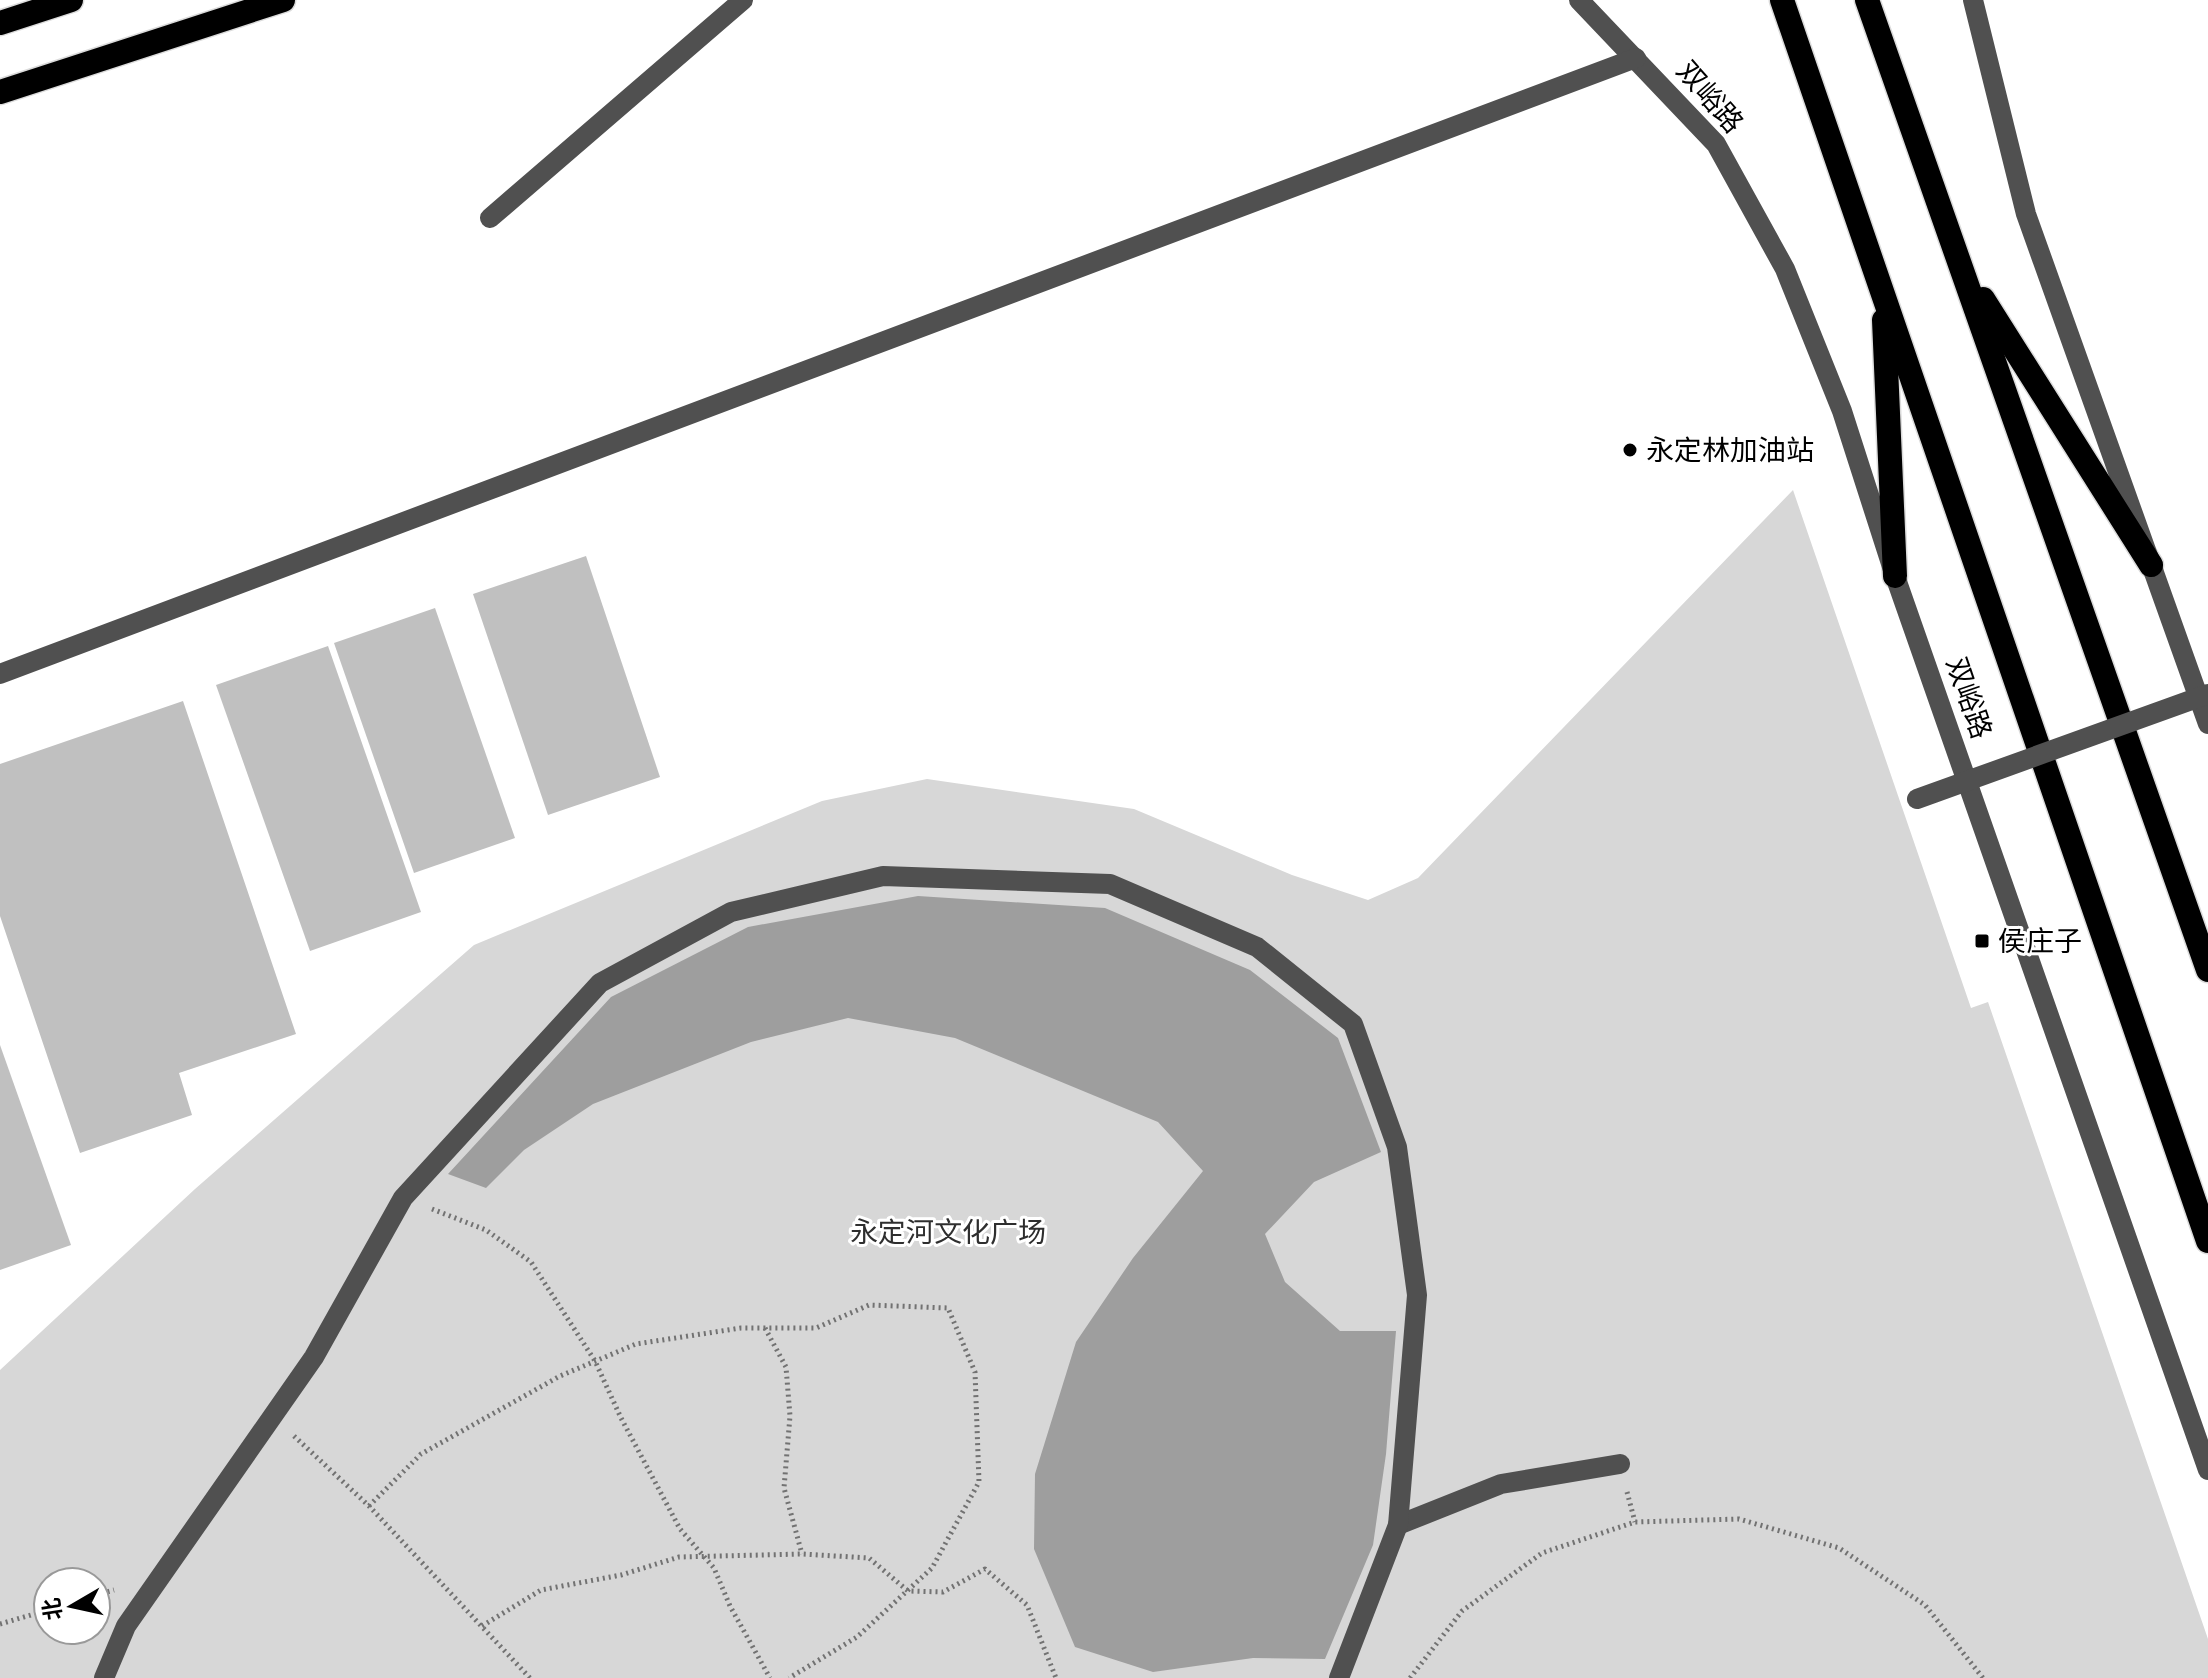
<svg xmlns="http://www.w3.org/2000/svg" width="2208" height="1678" viewBox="0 0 2208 1678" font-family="'Roboto Condensed','Noto Sans SC',sans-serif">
	<rect width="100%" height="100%" fill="#fff"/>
	<path fill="#d7d7d7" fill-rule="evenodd" d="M1793,490L1971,1008L1988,1002L2208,1639V1678H0V1370L195,1189L474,945L822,801L927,779L1134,809L1292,875L1368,900L1418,878ZM48,1582H96V1630H48Z"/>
	<polygon fill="#9e9e9e" points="918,896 1105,908 1250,970 1338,1038 1381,1152 1314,1182 1265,1234 1285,1282 1340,1331 1396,1331 1386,1454 1373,1545 1325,1659 1253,1658 1153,1672 1075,1647 1034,1549 1035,1474 1076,1342 1133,1258 1203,1171 1158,1122 955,1038 848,1018 751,1042 593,1104 524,1150 486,1188 448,1174 611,997 748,927"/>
	<g fill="#c0c0c0">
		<polygon points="586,556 660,777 548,815 473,594"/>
		<polygon points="435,608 515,838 414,873 334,643"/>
		<polygon points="328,646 421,912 310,951 216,685"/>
		<polygon points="183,701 296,1034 179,1073 192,1115 80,1153 0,916 0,764"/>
		<polygon points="0,1045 71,1245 0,1270"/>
	</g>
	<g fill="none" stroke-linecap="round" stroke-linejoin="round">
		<defs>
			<g id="highway">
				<polyline points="1782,0 2208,1241"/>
				<polyline points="1867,0 2208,970"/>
				<polyline points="0,23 71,0"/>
				<polyline points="0,92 283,0"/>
				<polyline points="1983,299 2151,565"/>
				<polyline points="1884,320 1895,576"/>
			</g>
		</defs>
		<use href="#highway" stroke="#dbdbdb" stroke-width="27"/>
		<g stroke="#727272" stroke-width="5" stroke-dasharray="2 4" stroke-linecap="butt">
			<polyline points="432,1209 486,1230 531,1262 595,1361 621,1418 680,1529 714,1568 730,1606 770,1678"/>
			<polyline points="765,1328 786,1367 790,1416 784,1488 802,1554"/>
			<polyline points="294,1436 369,1506 530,1678"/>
			<polyline points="1627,1492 1635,1522"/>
			<polyline points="369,1506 421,1454 560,1376 636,1344 741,1328 816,1328 869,1305 948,1308 975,1372 979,1482 932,1568 857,1637 789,1678"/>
			<polyline points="96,1595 114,1590"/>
			<polyline points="0,1624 48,1610"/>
			<polyline points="482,1626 541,1590 621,1575 679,1557 802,1554 869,1558 908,1591 943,1592 985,1569 1027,1605 1056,1678"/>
			<polyline points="1410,1678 1462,1611 1542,1553 1635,1522 1739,1519 1839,1548 1925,1605 1983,1678"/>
		</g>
		<g stroke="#505050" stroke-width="20">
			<polyline points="1579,0 1716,144 1785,269 1842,411 1895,576 2208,1470"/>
			<polyline points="1973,0 2026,214 2208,724"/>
			<polyline points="490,218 743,0"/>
			<polyline points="0,674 1636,58"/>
			<polyline points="1398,1525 1501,1484 1620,1464"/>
			<polyline points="104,1678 126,1626 314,1357 403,1198 600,983 731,912 883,876 1110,884 1257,947 1353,1024 1397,1147 1417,1295 1398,1525 1339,1678"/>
		</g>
		<use href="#highway" stroke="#000" stroke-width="24"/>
		<polyline stroke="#505050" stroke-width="20" points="1917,799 2208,694"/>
	</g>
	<g fill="#000" stroke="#fff" stroke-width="3">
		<circle cx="1630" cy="450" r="8"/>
		<rect x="1974" y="933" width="16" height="16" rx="4"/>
	</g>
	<g text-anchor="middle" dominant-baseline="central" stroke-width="6" stroke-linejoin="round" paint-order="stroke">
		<g font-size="28" fill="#000" stroke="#fff">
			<text transform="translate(1710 97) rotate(49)">双峪路</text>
			<text transform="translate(1969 698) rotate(71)">双峪路</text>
		</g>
		<g font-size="28" fill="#000" stroke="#fff" text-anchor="start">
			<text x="1646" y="450">永定林加油站</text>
			<text x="1998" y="941">侯庄子</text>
		</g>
		<g font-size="28" fill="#2e2e2e" stroke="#fff">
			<text x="948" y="1232">永定河文化广场</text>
		</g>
	</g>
	<g transform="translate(72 1606) rotate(261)"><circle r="38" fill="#ffffff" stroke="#999999" stroke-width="2"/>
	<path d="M0-6L14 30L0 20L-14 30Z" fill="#000000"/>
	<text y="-12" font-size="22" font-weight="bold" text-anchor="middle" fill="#000000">北</text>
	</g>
</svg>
